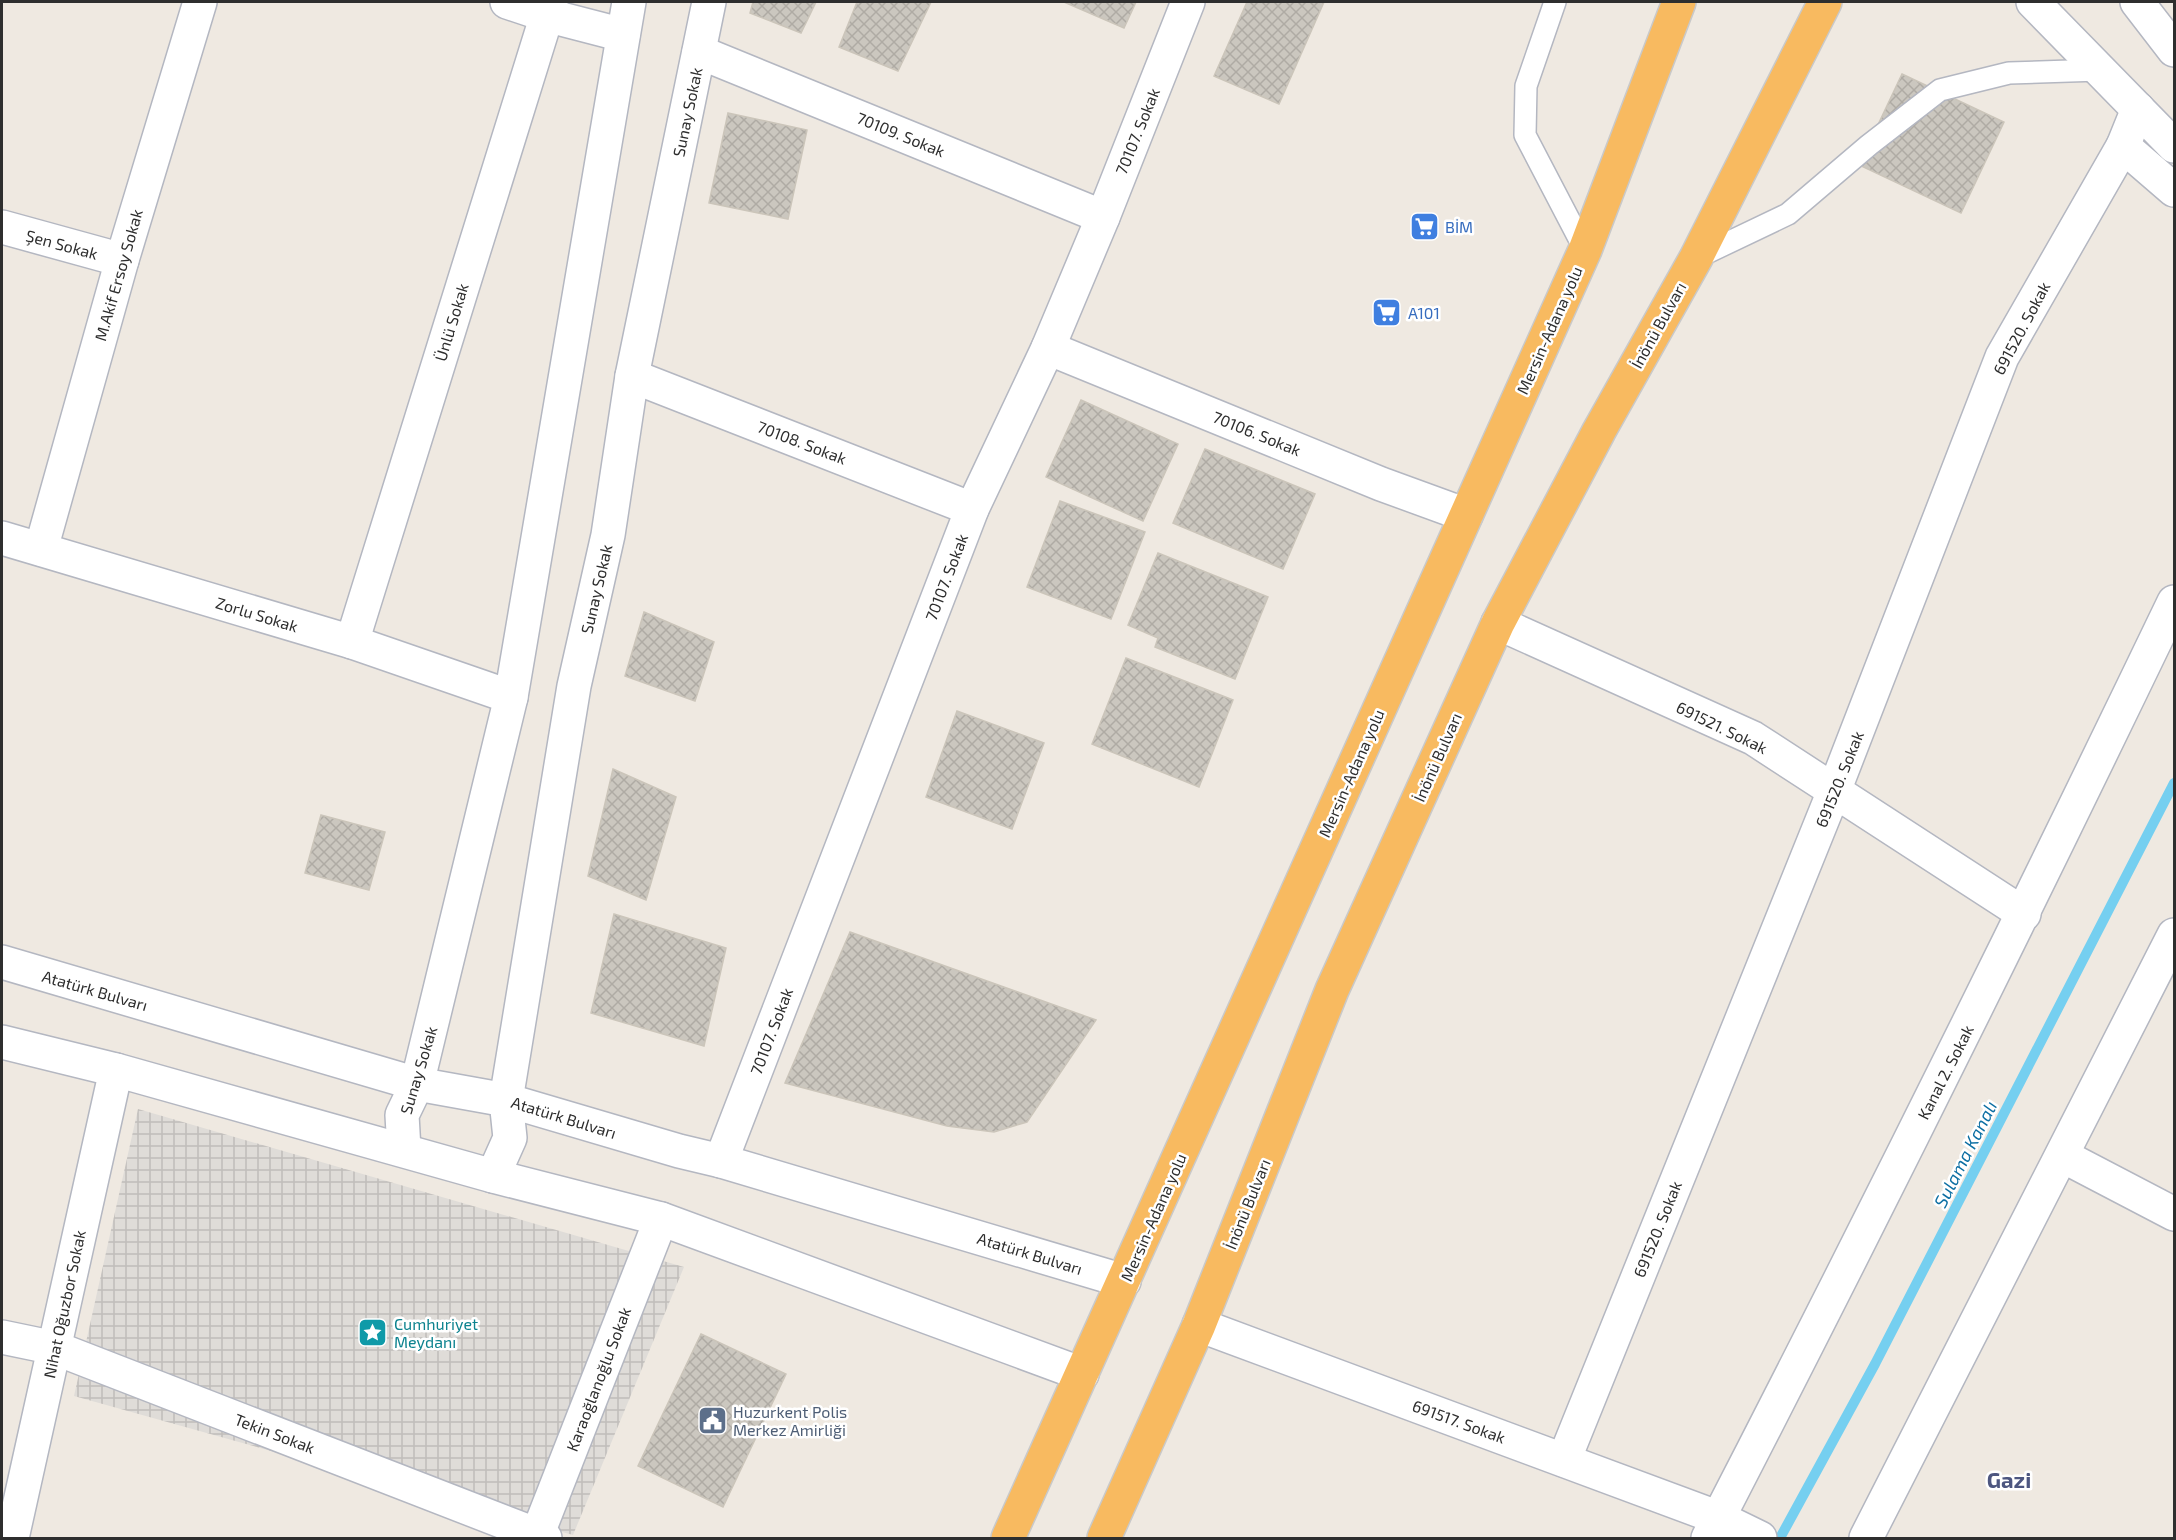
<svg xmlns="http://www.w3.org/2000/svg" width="2176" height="1540" viewBox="0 0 2176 1540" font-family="'Exo 2',sans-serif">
	<defs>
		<pattern id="plaza-grid" width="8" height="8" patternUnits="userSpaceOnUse" patternTransform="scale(1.5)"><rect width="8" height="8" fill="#dfdcd8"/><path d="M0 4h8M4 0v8" fill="none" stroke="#c0bdba"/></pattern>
		<pattern id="building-cross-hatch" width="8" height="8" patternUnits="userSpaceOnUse" patternTransform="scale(1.5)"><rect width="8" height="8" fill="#cbc7bf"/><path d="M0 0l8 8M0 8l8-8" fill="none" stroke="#afaba4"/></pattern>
	</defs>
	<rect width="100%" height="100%" fill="#efe9e1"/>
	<polygon fill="url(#plaza-grid)" points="138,1109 684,1267 573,1535 74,1396"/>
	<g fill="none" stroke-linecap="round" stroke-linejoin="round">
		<polyline stroke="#75cff0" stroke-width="10" points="1780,1538 1875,1364 2174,783"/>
	</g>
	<g fill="url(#building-cross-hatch)" stroke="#cbc5ba" stroke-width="1.5">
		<polygon points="753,2 816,2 801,33 750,13"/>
		<polygon points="857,2 931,2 898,71 839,47"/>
		<polygon points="1064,2 1136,2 1124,28"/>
		<polygon points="1247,2 1324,2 1279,104 1214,76"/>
		<polygon points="1902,74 2004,122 1961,213 1859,165"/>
		<polygon points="728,113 807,130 788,219 709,203"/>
		<polygon points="1081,400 1178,444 1143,521 1046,477"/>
		<polygon points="1205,449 1315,494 1283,569 1173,523"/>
		<polygon points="1060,501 1145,532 1111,619 1027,587"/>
		<polygon points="1158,553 1268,597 1235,679 1155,647 1158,638 1128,625"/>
		<polygon points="644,612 714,642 695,701 625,676"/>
		<polygon points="1126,658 1233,700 1199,787 1092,744"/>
		<polygon points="957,711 1044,743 1012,829 926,797"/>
		<polygon points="613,769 676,797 646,900 588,876"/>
		<polygon points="321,815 385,832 369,890 305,873"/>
		<polygon points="614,914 726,948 704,1046 591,1013"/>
		<polygon points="850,932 1096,1020 1027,1122 994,1132 947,1126 785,1083"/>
		<polygon points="701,1334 786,1374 723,1507 638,1466"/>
	</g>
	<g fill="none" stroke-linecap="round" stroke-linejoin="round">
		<defs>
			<g id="service">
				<polyline points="1555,2 1526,86 1525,135 1585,250"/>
				<polyline points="1696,258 1788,214 1869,145 1940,90 2009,73 2100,70"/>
			</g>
			<g id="minor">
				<polyline points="507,2 546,15 623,35"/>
				<polyline points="699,52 1103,217"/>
				<polyline points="2123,146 2174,190"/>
				<polyline points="2,227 122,260"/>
				<polyline points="1048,348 1381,484 1466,515"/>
				<polyline points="632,376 972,509"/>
				<polyline points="2,538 352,642 511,697"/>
				<polyline points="41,549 122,260 200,2"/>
				<polyline points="1498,623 1753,738 2024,914"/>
				<polyline points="352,642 551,2"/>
				<polyline points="404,1150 402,1115 417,1084 511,697 629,2"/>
				<polyline points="2063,1156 2174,1214"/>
				<polyline points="721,1161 972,509 1048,348 1103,217 1188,2"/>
				<polyline points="493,1176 510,1138 506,1100 574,686 608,535 632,376 709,2"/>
				<polyline points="1199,1325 1719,1518 1760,1538"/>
				<polyline points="2,1337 55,1348 545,1538"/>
				<polyline points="1564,1460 1834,791 2002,357 2123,146 2138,109"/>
				<polyline points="12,1538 116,1070"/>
				<polyline points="536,1538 661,1219"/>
				<path d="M1708,1538C1868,1228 2023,916 2174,602"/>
				<polyline points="1866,1538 2174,935"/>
			</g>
			<g id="tertiary">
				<polyline points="2,962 417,1084 506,1100 679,1151 721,1161 1124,1281"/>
				<polyline points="2,1042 116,1070 493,1176 661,1219 1082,1374"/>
			</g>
			<g id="secondary">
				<polyline points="2033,2 2174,146"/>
				<polyline points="2137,2 2174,50"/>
			</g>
			<g id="trunk">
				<polyline points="1008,1538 1585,250 1679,2"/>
				<polyline points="1104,1538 1199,1325 1332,990 1498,623 1599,431 1696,258 1825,2"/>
			</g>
		</defs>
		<use href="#service" stroke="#b4b7c1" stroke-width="24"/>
		<use href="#minor" stroke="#b4b7c1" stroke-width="36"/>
		<use href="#tertiary" stroke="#b4b7c1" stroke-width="36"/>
		<use href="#secondary" stroke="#b4b7c1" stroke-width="36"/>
		<use href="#trunk" stroke="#c9c9c9" stroke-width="36"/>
		<use href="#service" stroke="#fff" stroke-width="21"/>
		<use href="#minor" stroke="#fff" stroke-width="33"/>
		<use href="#tertiary" stroke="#fff" stroke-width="33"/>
		<use href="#secondary" stroke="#fff" stroke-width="33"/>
		<use href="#trunk" stroke="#f8ba60" stroke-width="33"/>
	</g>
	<defs>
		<symbol id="supermarket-square" viewBox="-11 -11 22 22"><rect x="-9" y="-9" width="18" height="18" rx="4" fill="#3f7fe0" stroke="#fff"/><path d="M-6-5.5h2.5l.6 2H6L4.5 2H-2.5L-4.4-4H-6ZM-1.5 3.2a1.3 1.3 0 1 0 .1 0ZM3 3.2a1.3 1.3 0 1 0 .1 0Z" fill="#fff"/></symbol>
		<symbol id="sight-square" viewBox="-11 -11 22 22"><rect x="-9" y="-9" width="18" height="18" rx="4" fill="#0f9aa8" stroke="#fff"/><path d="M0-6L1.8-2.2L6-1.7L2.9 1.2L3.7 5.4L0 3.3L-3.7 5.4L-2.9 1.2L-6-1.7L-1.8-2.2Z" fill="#fff"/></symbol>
		<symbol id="civic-square" viewBox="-11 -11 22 22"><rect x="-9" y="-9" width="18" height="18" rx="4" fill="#5c6f8a" stroke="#fff"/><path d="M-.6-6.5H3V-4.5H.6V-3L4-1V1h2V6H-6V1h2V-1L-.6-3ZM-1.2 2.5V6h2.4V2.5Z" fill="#fff"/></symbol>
	</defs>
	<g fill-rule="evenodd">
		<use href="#supermarket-square" x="1408" y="210" width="33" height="33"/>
		<use href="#supermarket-square" x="1370" y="296" width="33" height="33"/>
		<use href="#sight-square" x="356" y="1316" width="33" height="33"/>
		<use href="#civic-square" x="696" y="1404" width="33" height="33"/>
	</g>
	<g text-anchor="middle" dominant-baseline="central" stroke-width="5" stroke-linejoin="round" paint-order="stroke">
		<g font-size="16" fill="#2e2e2e" stroke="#fff">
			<text transform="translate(687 112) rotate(-78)">Sunay Sokak</text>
			<text transform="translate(1137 131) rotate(-68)">70107. Sokak</text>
			<text transform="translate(901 134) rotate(22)">70109. Sokak</text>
			<text transform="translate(62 244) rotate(15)">Şen Sokak</text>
			<text transform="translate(118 275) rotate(-74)">M.Akif Ersoy Sokak</text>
			<text transform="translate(451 322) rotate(-73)">Ünlü Sokak</text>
			<text transform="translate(1658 325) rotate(-61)">İnönü Bulvarı</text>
			<text transform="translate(2021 328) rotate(-62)">691520. Sokak</text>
			<text transform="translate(1549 330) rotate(-66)">Mersin-Adana yolu</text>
			<text transform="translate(1257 433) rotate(22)">70106. Sokak</text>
			<text transform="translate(802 442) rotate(21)">70108. Sokak</text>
			<text transform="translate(946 577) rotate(-69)">70107. Sokak</text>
			<text transform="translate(596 589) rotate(-77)">Sunay Sokak</text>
			<text transform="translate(257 614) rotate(17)">Zorlu Sokak</text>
			<text transform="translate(1722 727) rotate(26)">691521. Sokak</text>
			<text transform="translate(1437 757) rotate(-66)">İnönü Bulvarı</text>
			<text transform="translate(1351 773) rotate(-66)">Mersin-Adana yolu</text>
			<text transform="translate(1839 779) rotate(-68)">691520. Sokak</text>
			<text transform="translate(95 990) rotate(16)">Atatürk Bulvarı</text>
			<text transform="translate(771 1031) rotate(-69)">70107. Sokak</text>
			<text transform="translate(418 1070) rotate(-73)">Sunay Sokak</text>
			<text transform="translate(1945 1072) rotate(-63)">Kanal 2. Sokak</text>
			<text transform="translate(564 1117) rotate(17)">Atatürk Bulvarı</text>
			<text transform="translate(1247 1204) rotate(-68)">İnönü Bulvarı</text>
			<text transform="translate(1153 1217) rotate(-66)">Mersin-Adana yolu</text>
			<text transform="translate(1657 1229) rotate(-68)">691520. Sokak</text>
			<text transform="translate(1030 1253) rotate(17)">Atatürk Bulvarı</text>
			<text transform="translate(64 1304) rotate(-78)">Nihat Oğuzbor Sokak</text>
			<text transform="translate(598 1379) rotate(-69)">Karaoğlanoğlu Sokak</text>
			<text transform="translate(1459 1421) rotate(20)">691517. Sokak</text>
			<text transform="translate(275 1433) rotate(21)">Tekin Sokak</text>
		</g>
		<g font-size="16" fill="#366cbe" stroke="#fff" text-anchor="start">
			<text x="1445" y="226">BİM</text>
			<text x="1408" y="312">A101</text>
		</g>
		<g font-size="16" fill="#0d838f" stroke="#fff" text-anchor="start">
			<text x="394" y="1323">Cumhuriyet<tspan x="394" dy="18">Meydanı</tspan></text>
		</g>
		<g font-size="16" fill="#4e5e75" stroke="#fff" text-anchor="start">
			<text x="733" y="1411">Huzurkent Polis<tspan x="733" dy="18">Merkez Amirliği</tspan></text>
		</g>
		<g font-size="18" font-style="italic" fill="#0d6fa3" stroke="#fff">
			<text transform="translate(1965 1154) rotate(-63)">Sulama Kanalı</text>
		</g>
		<g font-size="22" font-weight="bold" fill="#4d5680" stroke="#fff">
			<text x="2009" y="1479">Gazi</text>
		</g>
	</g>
	<rect width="2176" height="1540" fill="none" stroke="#2e2e2e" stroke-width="6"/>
</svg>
